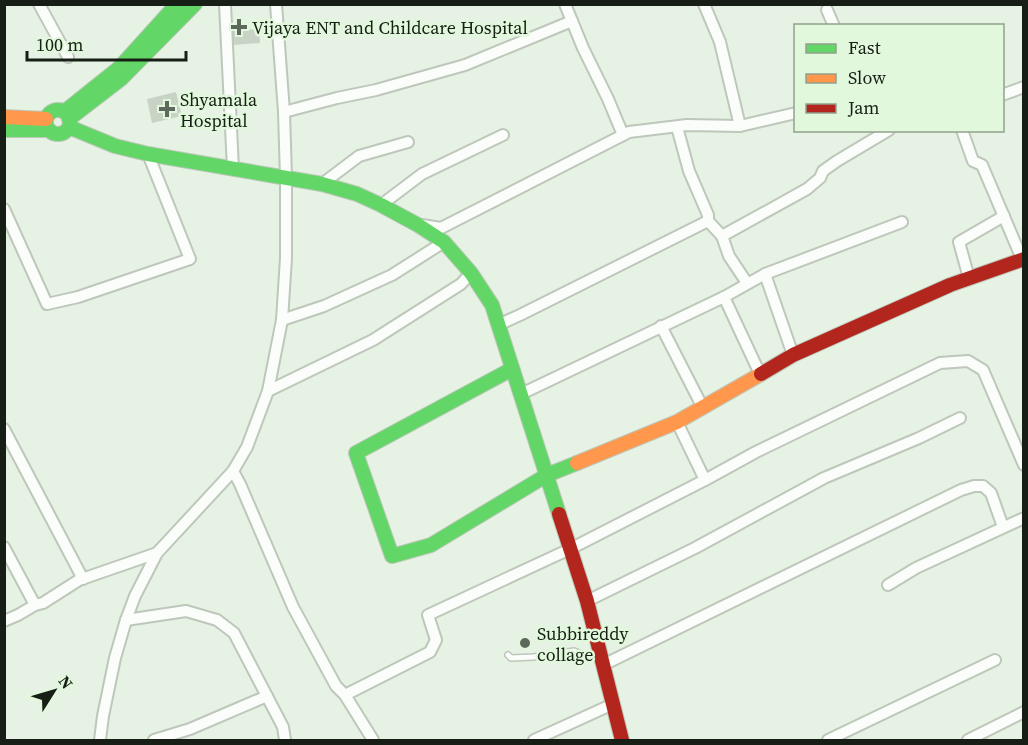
<svg xmlns="http://www.w3.org/2000/svg" width="1028" height="745" viewBox="0 0 1028 745" font-family="'Source Serif 4',serif">
	<rect width="100%" height="100%" fill="#e6f2e3"/>
	<g fill="#c8d2c5">
		<polygon points="259,29 260,43 232,45 231,31"/>
		<polygon points="176,92 182,116 152,123 147,99"/>
	</g>
	<g fill="none" stroke-linecap="round" stroke-linejoin="round">
		<defs>
			<polyline id="lane" points="508,655 511,658 533,657 574,651 590,658 598,655"/>
			<g id="street">
				<polyline points="39,4 68,57"/>
				<polyline points="225,4 233,169"/>
				<polyline points="565,4 583,48 608,99 623,135"/>
				<polyline points="704,4 720,42 740,126"/>
				<polyline points="827,10 834,26"/>
				<polyline points="1002,95 1024,87"/>
				<polyline points="284,112 337,98 376,90 465,65 572,21"/>
				<polyline points="677,127 689,171 708,215 708,221 722,236 729,256 747,283"/>
				<polyline points="962,130 973,161 982,165 1022,259"/>
				<polyline points="322,184 359,156 408,142"/>
				<polyline points="381,205 422,174 503,135"/>
				<polyline points="4,209 47,304 78,297 190,259 148,154"/>
				<polyline points="422,225 441,228 629,132 687,125 740,126 796,113"/>
				<polyline points="722,236 807,189 820,178 823,171 837,161 889,130"/>
				<polyline points="765,274 793,355"/>
				<polyline points="969,278 959,242 1004,216"/>
				<polyline points="724,297 760,374"/>
				<polyline points="282,320 324,306 392,275 444,242"/>
				<polyline points="498,325 520,315 708,221"/>
				<polyline points="661,326 703,408"/>
				<polyline points="268,391 373,340 461,284 471,273"/>
				<polyline points="521,394 724,297 765,274 902,222"/>
				<polyline points="677,422 705,480"/>
				<polyline points="4,429 83,579"/>
				<polyline points="233,471 240,484 293,607 336,686 345,695 373,740"/>
				<polyline points="4,547 35,605"/>
				<polyline points="888,585 916,568 1024,518"/>
				<polyline points="587,601 695,548 824,478 919,438 960,418"/>
				<polyline points="126,620 186,611 217,620 234,633 283,727 285,740"/>
				<polyline points="4,621 18,615 35,605 43,603 79,580 157,553"/>
				<polyline points="603,665 961,490 974,486 983,486 991,493 1003,527"/>
				<polyline points="345,695 430,652 436,640 428,615 570,549 705,480 756,452 940,363 968,361 983,370 1024,465"/>
				<polyline points="100,740 103,716 115,658 126,620 135,596 157,553 233,471 247,447 268,391 282,320 286,258 286,178 284,112 276,4"/>
				<polyline points="154,740 190,729 267,696"/>
				<polyline points="534,740 613,704"/>
				<polyline points="828,740 995,660"/>
				<polyline points="968,740 1024,712"/>
			</g>
			<g id="fast">
				<circle cx="58" cy="122" r="12"/>
				<polyline points="64,112 119,68 177,4"/>
				<polyline points="69,119 121,79 195,4"/>
				<polyline points="69,127 115,146 148,154 322,184 357,194 381,205 418,225 444,242 471,273 492,305 559,514"/>
				<polyline points="4,130 49,130"/>
				<polyline points="512,369 356,453 392,556 431,545 547,475 577,463"/>
			</g>
			<g id="slow">
				<polyline points="4,117 46,119"/>
				<polyline points="577,463 677,422 761,374"/>
			</g>
			<g id="jam">
				<polyline points="761,374 793,355 950,285 1024,259"/>
				<polyline points="559,514 587,601 622,740"/>
			</g>
		</defs>
		<use href="#lane" stroke="#bdc7ba" stroke-width="8"/>
		<use href="#street" stroke="#bdc7ba" stroke-width="14"/>
		<use href="#fast" stroke="#bdc7ba" stroke-width="16"/>
		<use href="#slow" stroke="#bdc7ba" stroke-width="16"/>
		<use href="#jam" stroke="#bdc7ba" stroke-width="16"/>
		<use href="#lane" stroke="#fbfdfb" stroke-width="5"/>
		<use href="#street" stroke="#fbfdfb" stroke-width="10"/>
		<use href="#fast" stroke="#63d668" stroke-width="14"/>
		<use href="#slow" stroke="#ff974d" stroke-width="14"/>
		<use href="#jam" stroke="#b3261e" stroke-width="14"/>
	</g>
	<g fill="#5f685d" stroke="#e2f8dd" stroke-width="2">
		<path d="M236 18h6v6h6v6h-6v6h-6v-6h-6v-6h6z"/>
		<path d="M164 100h6v6h6v6h-6v6h-6v-6h-6v-6h6z"/>
		<circle cx="525" cy="643" r="6"/>
	</g>
	<g text-anchor="middle" dominant-baseline="central" stroke-width="5" stroke-linejoin="round" paint-order="stroke">
		<g font-size="18" fill="#171e15" stroke="#e2f8dd" text-anchor="start">
			<text x="252" y="27">Vijaya ENT and Childcare Hospital</text>
			<text x="180" y="99">Shyamala<tspan x="180" dy="21">Hospital</tspan></text>
			<text x="537" y="633">Subbireddy<tspan x="537" dy="21">collage</tspan></text>
		</g>
	</g>
	<rect width="1028" height="745" fill="none" stroke="#171e15" stroke-width="12"/>
	<rect x="794" y="24" width="210" height="108" fill="#e2f8dd" stroke="#91a18d" stroke-width="1.5"/>
	<rect x="806" y="44" width="30" height="9" fill="#63d668" stroke="#91a18d" stroke-width="1.5"/>
	<text x="848" y="54" font-size="18" fill="#171e15">Fast</text>
	<rect x="806" y="74" width="30" height="9" fill="#ff974d" stroke="#91a18d" stroke-width="1.5"/>
	<text x="848" y="84" font-size="18" fill="#171e15">Slow</text>
	<rect x="806" y="104" width="30" height="9" fill="#b3261e" stroke="#91a18d" stroke-width="1.5"/>
	<text x="848" y="114" font-size="18" fill="#171e15">Jam</text>
	<g transform="translate(54 691) rotate(53)" stroke="#e2f8dd" stroke-width="4.5" paint-order="stroke">
	<path d="M0-4.5L10 22L0 15L-10 22Z" fill="#171e15"/>
	<text y="-9" font-size="16" font-weight="bold" text-anchor="middle" fill="#171e15">N</text>
	</g>
	<path d="M27 51v9h159v-9" fill="none" stroke="#171e15" stroke-width="3"/>
	<text x="36" y="51" font-size="18" fill="#171e15" stroke="#e2f8dd" stroke-width="4.5" paint-order="stroke">100 m</text>
</svg>
